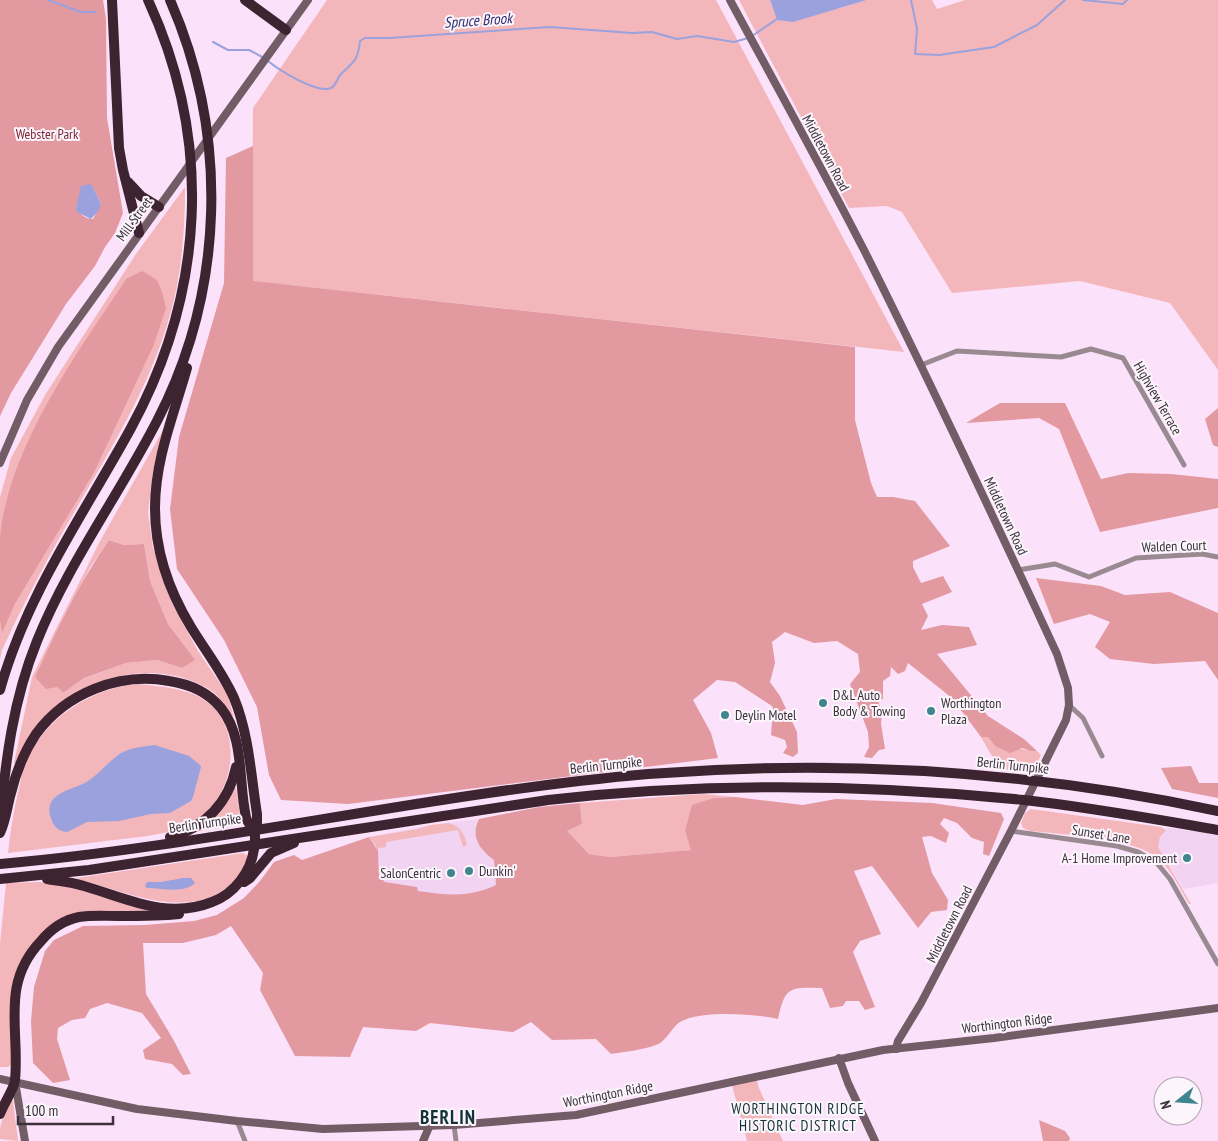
<svg xmlns="http://www.w3.org/2000/svg" width="1218" height="1141" viewBox="0 0 1218 1141" font-family="'PT Sans Narrow',sans-serif">
	<rect width="100%" height="100%" fill="#fce1fb"/>
	<g fill="#f2d3f2">
		<polygon points="479,819 476,826 482,851 494,860 496,885 478,893 452,896 418,891 417,887 385,882 379,876 380,868 377,851 369,837 431,825"/>
		<polygon points="1167,828 1218,834 1218,883 1184,889 1158,847 1160,837"/>
	</g>
	<g fill="#f3b7bb" fill-rule="evenodd">
		<polygon points="327,0 716,0 904,352 252,281 253,108"/>
		<polygon points="739,0 770,0 777,20 841,8 867,0 932,0 937,9 965,0 1218,0 1218,370 1170,303 1080,281 952,293 902,212 887,206 849,208"/>
		<path d="M185,187C185,229 182,274 170,315C150,386 113,445 76,509C49,555 25,601 2,650L0,659V621L2,632L15,604L95,471L153,347L126,279C82,347 34,414 9,492C4,506 3,522 0,537V497L11,458L45,395L136,254Z"/>
		<path d="M166,425L156,458L152,478L148,513L153,548L171,601L198,651L228,695L234,718C227,709 219,695 209,689C164,664 114,670 72,696C60,703 48,711 40,722C31,734 24,749 17,762L14,763L32,677L100,541ZM109,540L124,545L144,544L150,581L168,624L194,660L182,668L157,660L126,663L84,678L63,693L57,687L58,629L91,566Z"/>
		<path d="M138,684C162,687 195,688 213,707C242,737 233,791 202,816C197,821 188,825 182,827C161,836 137,837 114,840C79,844 44,849 8,853C10,831 14,810 19,788C21,781 21,773 24,766C42,720 90,688 138,684Z"/>
		<path d="M981,737H988L995,746L1037,751L1041,755C1035,767 1034,773 1019,772C997,771 991,754 981,737Z"/>
		<polygon points="236,788 241,822 240,825 193,832 233,789"/>
		<polygon points="703,794 735,797 714,798 685,831 692,850 610,857 589,854 566,831 582,824 580,803"/>
		<path d="M1031,809L1161,827L1166,830L1160,837L1158,847L1191,904H1189C1179,887 1170,866 1153,855C1130,838 1060,834 1030,831L1023,828L1021,823L1025,813Z"/>
		<path d="M448,823C461,826 464,834 467,845L463,847L458,830L386,842V847L379,848L377,851L376,846L369,837L418,829L431,825Z"/>
		<path d="M243,853L248,856C248,864 241,873 236,879C200,919 142,899 99,885C91,883 84,882 77,878Z"/>
		<polygon points="40,882 68,886 156,913 63,918 18,973 11,1065 8,1067 0,1067 0,944 6,883"/>
		<polygon points="755,1074 759,1088 783,1141 747,1141 730,1078"/>
		<polygon points="10,1099 13,1101 18,1141 0,1139 0,1128 7,1103"/>
	</g>
	<g fill="#e2999f" fill-rule="evenodd">
		<path d="M0,0H103L106,19L107,118L123,213L115,233L105,247L95,266L66,304L11,393L0,416ZM93,187L101,204L93,219C85,219 80,214 76,208L79,199Z"/>
		<polygon points="253,146 253,281 855,347 855,420 871,483 877,497 893,497 915,501 950,546 913,561 913,567 921,583 943,576 952,592 922,604 928,616 921,630 942,625 969,627 977,645 937,654 988,716 1024,739 1037,751 1031,751 1022,748 1010,753 995,746 988,737 981,737 952,698 908,663 905,671 898,674 891,667 890,676 883,681 883,699 878,700 882,713 881,724 885,749 879,750 872,758 864,757 869,747 868,732 850,684 860,672 858,654 837,641 814,643 785,632 772,642 775,663 770,682 780,696 797,732 798,753 793,757 783,753 787,747 785,740 771,735 772,722 777,717 772,706 735,682 717,680 693,700 711,733 718,758 348,804 281,800 269,775 257,707 224,640 177,569 170,509 179,437 224,283 226,158"/>
		<path d="M142,271L157,280L162,292L166,308L153,347L95,471L15,604L2,633L0,621C0,594 0,565 0,537C8,448 78,352 126,279Z"/>
		<polygon points="1000,403 1065,403 1101,479 1128,473 1171,474 1218,479 1218,508 1100,532 1059,429 1039,418 966,423"/>
		<polygon points="1218,408 1218,447 1213,445 1205,419"/>
		<path d="M109,540L124,545L144,544L150,581L168,624L195,660L182,668L157,660L126,663L84,678L63,693L57,687L46,689L35,677C57,630 79,583 109,540Z"/>
		<polygon points="1036,578 1101,586 1125,595 1170,592 1218,613 1218,680 1205,661 1154,664 1110,659 1095,647 1110,622 1090,614 1054,624"/>
		<polygon points="1191,766 1199,783 1218,783 1218,798 1172,789 1161,768"/>
		<path d="M735,797L803,805L836,799L932,803L1001,813L1004,819L989,856L983,854L984,842L972,838L957,823L944,818L940,824L949,833L946,843L931,836L922,837L932,873L948,900L947,910L931,912L918,928L872,866L854,871L881,934L860,941L853,952L875,1007L865,1010L859,1001H846L843,1006L830,1008L822,988C790,987 785,986 778,1019C755,1014 703,1010 682,1021C673,1025 669,1037 660,1043C651,1049 623,1052 611,1054L596,1039L552,1040L531,1022L513,1032L430,1023L416,1031L363,1027L350,1057L295,1056L260,990L263,973L231,926L216,935L183,943H143L146,994L173,1039L191,1074L183,1075L172,1064L145,1059L143,1050L161,1038L142,1013L107,1003L90,1009L85,1018L72,1020L58,1028L57,1039L70,1080L53,1083L33,1063L31,1021L34,987L45,951L54,940L83,926L145,925L194,921L217,915L244,898L260,881L274,862L294,855L302,860L369,837L378,851L379,876L385,882L417,887L418,891C447,895 469,898 496,885L494,860C480,850 470,837 479,819L539,807L580,803L582,824L567,831L589,854L610,857L691,850L685,831L692,805L714,798Z"/>
		<polygon points="1039,1120 1065,1131 1070,1138 1069,1141 1043,1141"/>
	</g>
	<g fill="#9aa1dd">
		<polygon points="770,0 867,0 793,22 777,20"/>
		<polygon points="90,184 93,187 101,204 99,210 91,219 77,212 76,208 81,186"/>
		<path d="M155,745L189,756L200,765L201,767L193,797L191,801L170,813L151,814L119,821L87,822L67,832C59,831 55,828 52,821C40,792 73,791 88,781C100,773 109,761 121,753C130,748 145,746 155,745Z"/>
		<path d="M183,878H191L195,883C184,894 161,888 147,888L145,886L147,882H161Z"/>
	</g>
	<g fill="none" stroke-linecap="round" stroke-linejoin="round">
		<g stroke="#9aa1dd" stroke-width="2">
			<polyline points="48,0 81,12 96,12"/>
			<polyline points="911,0 917,29 915,54 939,55 994,47 1037,25 1065,0"/>
			<polyline points="1083,0 1123,4 1127,0"/>
			<polyline points="752,36 777,19"/>
			<polyline points="213,42 228,50 249,50 264,58"/>
			<path d="M268,61C279,70 317,94 331,88C337,85 337,77 342,73C355,61 358,59 360,41L365,38H389L550,27L632,33L652,32L677,39L697,36L734,42L748,38"/>
		</g>
		<g stroke="#998a91" stroke-width="5">
			<polyline points="921,365 957,351 1061,357 1091,349 1123,358 1184,465"/>
			<polyline points="1018,570 1055,564 1089,577 1136,558 1202,554 1218,557"/>
			<polyline points="1069,705 1083,718 1102,756"/>
			<polyline points="1011,831 1117,846 1138,852 1156,862 1170,879 1218,964"/>
			<polyline points="237,1121 245,1141"/>
			<polyline points="454,1125 456,1141"/>
		</g>
		<g stroke="#725d66" stroke-width="8">
			<path d="M730,0C775,83 821,166 864,250C931,383 994,518 1057,654L1068,688L1069,705L1066,720L1011,831L921,1003L898,1041L896,1049"/>
			<polyline points="0,463 27,400 58,347 308,0"/>
			<polyline points="839,1058 848,1083 875,1141"/>
			<polyline points="0,1079 137,1109 237,1121 323,1129 454,1125 576,1115 883,1050 994,1038 1218,1008"/>
			<polyline points="15,1082 25,1141"/>
			<polyline points="423,1141 430,1125"/>
		</g>
		<g stroke="#3e2330" stroke-width="10">
			<polyline points="112,0 119,148 123,170 139,233"/>
			<polyline points="245,0 286,30"/>
			<polyline points="128,182 141,196 159,207"/>
			<path d="M187,368C174,414 155,459 155,508C155,551 169,591 191,627C205,650 223,673 234,698C249,734 251,776 257,814V823L253,830"/>
			<path d="M0,690C26,595 84,514 131,428C205,292 213,141 148,0"/>
			<path d="M0,826C5,762 13,700 37,641C68,564 119,495 157,421C225,290 229,135 170,0"/>
			<path d="M0,833C6,820 7,807 11,793C16,772 24,752 36,734C66,693 119,672 169,681C189,684 208,692 221,708C245,738 238,782 246,817C247,823 251,825 253,830C256,834 255,844 254,849C251,872 234,894 212,902C167,920 126,898 84,886C72,882 59,881 47,879"/>
			<path d="M170,837C205,828 229,802 236,767"/>
			<path d="M0,864C217,845 430,793 648,774C838,759 1031,771 1218,811"/>
			<path d="M0,879L89,870L548,800C706,782 866,784 1024,800C1089,807 1154,819 1218,830"/>
			<polyline points="244,882 250,878 271,853 294,843"/>
			<path d="M0,1114C3,1105 15,1087 15,1080C20,1029 0,984 41,941C51,929 64,920 79,917C92,915 105,916 118,916C138,916 159,916 179,914"/>
		</g>
	</g>
	<g fill="#3e858e" stroke="#fcf6fc" stroke-width="2">
		<circle cx="823" cy="703" r="5"/>
		<circle cx="931" cy="711" r="5"/>
		<circle cx="725" cy="715" r="5"/>
		<circle cx="1187" cy="858" r="5"/>
		<circle cx="469" cy="871" r="5"/>
		<circle cx="451" cy="873" r="5"/>
	</g>
	<g text-anchor="middle" dominant-baseline="central" stroke-width="4" stroke-linejoin="round" paint-order="stroke">
		<g font-size="14" fill="#7b2634" stroke="#fcf6fc">
			<text x="47" y="134">Webster Park</text>
		</g>
		<g font-size="14" fill="#3b313b" stroke="#fcf6fc">
			<text transform="translate(826 153) rotate(62)">Middletown Road</text>
			<text transform="translate(134 219) rotate(-54)">Mill Street</text>
			<text transform="translate(1158 398) rotate(60)">Highview Terrace</text>
			<text transform="translate(1006 516) rotate(65)">Middletown Road</text>
			<text transform="translate(1174 546) rotate(-2)">Walden Court</text>
			<text transform="translate(606 765) rotate(-6)">Berlin Turnpike</text>
			<text transform="translate(1013 765) rotate(6)">Berlin Turnpike</text>
			<text transform="translate(205 823) rotate(-8)">Berlin Turnpike</text>
			<text transform="translate(1101 834) rotate(9)">Sunset Lane</text>
			<text transform="translate(949 924) rotate(-63)">Middletown Road</text>
			<text transform="translate(1007 1023) rotate(-7)">Worthington Ridge</text>
			<text transform="translate(608 1094) rotate(-11)">Worthington Ridge</text>
		</g>
		<g font-size="14" fill="#3b313b" stroke="#fcf6fc" text-anchor="start">
			<text x="833" y="695">D&amp;L Auto<tspan x="833" dy="16">Body &amp; Towing</tspan></text>
			<text x="941" y="703">Worthington<tspan x="941" dy="16">Plaza</tspan></text>
			<text x="735" y="715">Deylin Motel</text>
			<text x="1177" y="858" text-anchor="end">A-1 Home Improvement</text>
			<text x="479" y="871">Dunkin'</text>
			<text x="441" y="873" text-anchor="end">SalonCentric</text>
		</g>
		<g font-size="15" font-style="italic" fill="#2c2b70" stroke="#fcf6fc">
			<text transform="translate(478 20) rotate(-4)">Spruce Brook</text>
		</g>
		<g font-size="15" letter-spacing="1" fill="#123439" stroke="#fcf6fc">
			<text x="798" y="1108">WORTHINGTON RIDGE<tspan x="798" dy="17">HISTORIC DISTRICT</tspan></text>
		</g>
		<g font-size="19" font-weight="bold" letter-spacing="1" fill="#123439" stroke="#fcf6fc">
			<text x="448" y="1117">BERLIN</text>
		</g>
	</g>
	<g transform="translate(1178 1101) rotate(253)"><circle r="24" fill="#fcf6fc" stroke="#afa7af"/>
	<path d="M0-4L9 19L0 12L-9 19Z" fill="#3e858e"/>
	<text y="-8" font-size="14" font-weight="bold" text-anchor="middle" fill="#3b313b">N</text>
	</g>
	<path d="M18 1116v8h95v-8" fill="none" stroke="#3b313b" stroke-width="2.5"/>
	<text x="25" y="1116" font-size="15" fill="#3b313b" stroke="#fcf6fc" stroke-width="4" paint-order="stroke">100 m</text>
</svg>
